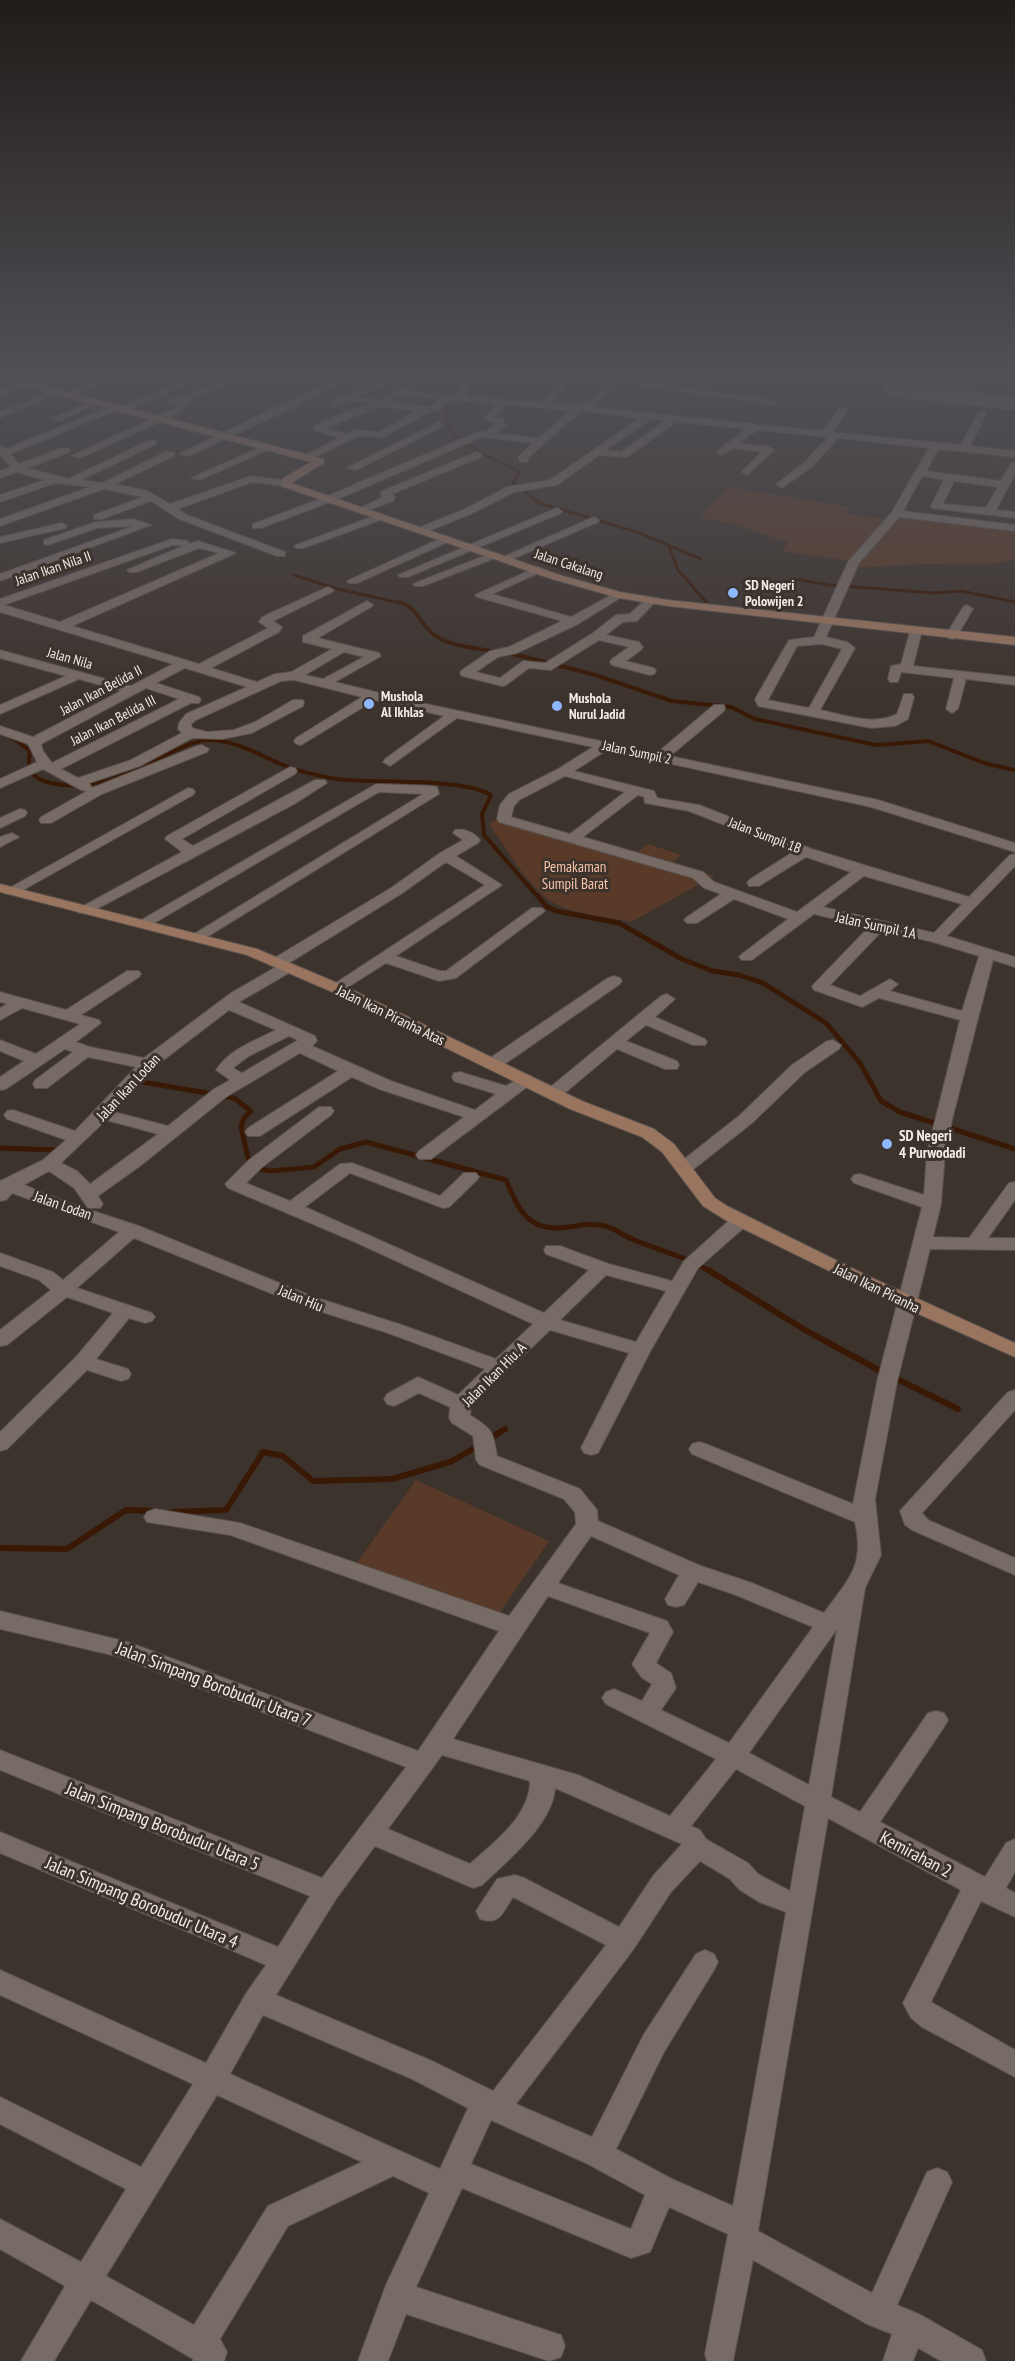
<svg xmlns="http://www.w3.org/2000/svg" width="1015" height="2361" viewBox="0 0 1015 2361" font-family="'PT Sans Narrow',sans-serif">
	<rect width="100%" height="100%" fill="#3d332d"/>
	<g fill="#593a29">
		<polygon points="728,487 850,507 845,513 886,519 850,561 781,551 789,543 730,523 700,518"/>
		<polygon points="899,515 1015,529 1015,560 985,565 926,564 855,568"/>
		<path d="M500,817L633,856L648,844L681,855L672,862L714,876L631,922C609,917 573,914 554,903C529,889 506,848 489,824Z"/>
		<polygon points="416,1480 549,1541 498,1615 356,1564"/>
	</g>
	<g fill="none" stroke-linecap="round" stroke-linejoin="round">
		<g stroke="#391905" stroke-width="3">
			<path d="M440,373L457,377C456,390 448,400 446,412C442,441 498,461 518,471L520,473L513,482L539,503L637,532L701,559"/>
			<polyline points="669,547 678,570 707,603"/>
			<polyline points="294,575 337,589 405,604"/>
			<polyline points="795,579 829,585 934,593 961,591 1015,602"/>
		</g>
		<g stroke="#391905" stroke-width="4">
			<path d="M399,602C416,606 421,625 433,634C449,647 478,648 497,652"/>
			<polyline points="509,653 592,674 672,701 731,707 755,719 876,745 928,741 987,764 1015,770"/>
			<path d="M0,732L13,738L30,751C27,771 30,778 51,783C93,793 132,772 168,754C181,748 193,741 207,740C236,739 262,757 288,767C304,773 321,776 337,779C376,784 462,777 491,795L482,814L484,835L538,897"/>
		</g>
		<g stroke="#391905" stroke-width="5">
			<polyline points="537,895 546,906 556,911 619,923 682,959 713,971 739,975 763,983 826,1023 860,1063 881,1101 900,1112 1015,1149"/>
			<polyline points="136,1081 213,1094"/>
			<path d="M222,1096L234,1098L251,1111L244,1118L241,1127L249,1162L256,1168L270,1171L314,1167L340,1149L366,1142L506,1180C518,1207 525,1229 559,1228C576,1227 588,1222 605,1226C615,1228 624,1236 634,1240C659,1250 687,1257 711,1272"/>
			<polyline points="0,1148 58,1150"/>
		</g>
		<g stroke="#391905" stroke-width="6">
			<polyline points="708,1270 805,1330 884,1373"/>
			<polyline points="893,1377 958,1409"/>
			<polyline points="489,1439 505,1429"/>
			<polyline points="171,1512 226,1510 263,1452 283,1456 313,1481 392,1479 450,1462 478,1446"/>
			<polyline points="0,1548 67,1549 126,1510 155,1511"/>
		</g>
	</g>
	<polygon fill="#825c48" stroke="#9a8d87" stroke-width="1.5" points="898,373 983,373 974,390 898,383"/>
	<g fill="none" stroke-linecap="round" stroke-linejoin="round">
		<defs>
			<g id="street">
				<polygon points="8,373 20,373 0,383 0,377"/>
				<polygon points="47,373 61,373 0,397 0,391"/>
				<polygon points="199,373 212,373 125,412 117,410 10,454 19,464 62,448 70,448 70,452 27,468 68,479 150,440 156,440 156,444 81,480 102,483 166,452 174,452 174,456 115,484 147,491 170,504 251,476 289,481 290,483 285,486 252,482 178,509 187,515 285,552 285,556 277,556 179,519 151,501 102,519 94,519 94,515 143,497 104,489 0,526 0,519 90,487 55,483 0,502 0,495 44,480 17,472 0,478 0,471 11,467 0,455 0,446 6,449 111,406 119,408"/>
				<polygon points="347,373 359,373 290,409 188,456 179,454"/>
				<path d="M449,373H462L470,376L467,397L543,402L565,373H591L691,388L721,373H733L702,390L772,400L777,403L775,405L621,383L592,407L822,431L840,408L843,407L848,410L832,432L961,445L979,411H985L987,413L970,446L1015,451V457L938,449L926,471L1001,481L1011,463L1015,462V474L996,510L1015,512V518L932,508L931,506L944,480L922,476L903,511L1015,525V531L899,517L859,563L826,637L847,642L855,648L820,710C845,715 874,726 897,714L904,694H912L914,697L908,719L895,726L871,728L763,707L758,706L755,699L789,640L814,637L848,562L892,512L929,448L838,438L813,466L782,488L777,485L778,483L805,462L828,437L757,430L739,443L769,447L774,450L747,475L742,472L761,452L733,448L721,455L716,452L746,429L677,422L627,457L599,455L557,485L514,492L473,513L424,533H416V529L465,509L507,487L550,480L640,418L581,411L528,458V462H520L518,457L533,443L482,437L333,501L261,528H253V524L325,497L478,432H485L496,424L483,419L497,404L447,400L442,408L423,415L384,437L357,436L311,459L302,457L339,438L314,430V426L342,413L371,404L349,401L336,407H330V403L382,378L385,379V383L358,397L379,400L399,389L458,396L462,379ZM573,376L611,382L582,406L552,403ZM401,395L438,399L435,404L427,407L390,401ZM506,405L571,410L539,438L496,433L506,425L502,418L495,417ZM382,406L416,411L379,432L356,430L347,434L326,428ZM651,419L666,420L621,452L606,450ZM954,481L998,487L986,508L943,504ZM822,644L842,649L809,708L768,700L797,646Z"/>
				<polygon points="101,379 109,381 69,398 61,396"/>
				<polygon points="222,380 225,381 225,385 188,401 182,412 80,458 71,456 176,408 178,403 169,403 169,399 181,397"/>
				<polygon points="909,385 1015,397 1015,403 897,391 1015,404 1015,410 894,397 883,389 888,386"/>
				<polygon points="51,391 59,393 0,418 0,412"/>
				<polygon points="91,401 99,403 60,421 52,419"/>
				<polygon points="439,422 444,425 442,427 356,470 347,468"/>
				<polygon points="265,445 274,447 200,480 191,478"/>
				<polygon points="477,452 482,455 481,457 392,494 395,497 393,501 361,513 356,510 383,497 380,494 382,491"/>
				<polygon points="557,508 562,511 561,513 408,577 400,577 398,575"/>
				<polygon points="379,514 384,517 383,519 304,548 296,548 294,546"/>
				<polygon points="594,517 599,520 598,522 508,561 500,561 498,559"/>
				<polygon points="133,519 151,525 0,581 0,574 134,526 97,528 48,545 44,544 44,540 96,522"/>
				<polygon points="62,523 67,526 66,528 0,543 0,537"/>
				<polygon points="446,536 450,537 450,541 357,583 349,583 347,581"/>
				<path d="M172,539L188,541L189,544L198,541L236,553L72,626L199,664L268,628L259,622L262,617L328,587L334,590L332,592L273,621L282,627L279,632L211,668L257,682L275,674L291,672L332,649L303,642V636L367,601L373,605L371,607L318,638L379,653L381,656L335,682L412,701L657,753L714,705H724L725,708L724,711L670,756L878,800L1015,843V852L871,807L607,750L574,771L654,791L657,798L699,805L812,849L969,897L1010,855L1015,854V866L947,936L1015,957V967L993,960L953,1116L945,1153L941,1204L933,1237L969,1238L1009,1183L1015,1182V1200L988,1238H1015V1250L930,1249L897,1382L875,1499L881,1555L865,1588L831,1797L860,1812L928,1713L936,1711L944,1713L948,1720L944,1727L880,1822L985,1877L1006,1843L1015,1839V1872L1006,1888L1015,1893V1917L981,1901L931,2002L1015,2050V2077L922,2027L911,2018L903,2003L961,1890L828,1818L758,2231L872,2293L927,2172L937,2168L947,2172L952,2182L897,2305L921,2315L982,2350L986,2361H941L918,2348L913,2361H883L892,2334L867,2324L753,2260L733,2361H707L705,2354L728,2234L669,2207L650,2252L631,2258L462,2188L416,2287L561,2335L565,2346L561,2357L549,2361L406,2314L388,2361H358L386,2285L429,2193L393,2176L288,2226L220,2339L227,2352L224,2361H193V2359L91,2300L54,2361H21L65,2286L0,2249V2219L81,2262L126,2189L0,2124V2097L141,2167L193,2084L0,1995V1970L206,2063L247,1992L266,1965L0,1853V1832L278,1947L310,1896L0,1770V1750L322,1878L406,1767L116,1656L0,1629V1611L128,1642L418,1751L499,1631L230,1535L147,1522L144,1517L147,1512L155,1509L240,1523L509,1616L576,1524L575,1512L564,1499L480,1465L476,1460L473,1436L452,1423L449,1418L450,1407L419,1393L394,1406L387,1404L384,1399L387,1394L418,1377L458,1395L485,1369L388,1333L300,1305L134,1238L77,1288L152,1313L155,1317L152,1321L145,1323L129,1318L96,1359L128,1369L131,1374L128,1379L121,1381L87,1370L7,1449L0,1451V1432L76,1357L113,1313L67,1297L7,1345L0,1346V1330L51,1290L39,1280L0,1266V1253L53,1272L63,1280L119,1232L12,1193L6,1200L0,1201V1181L43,1160L66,1140L7,1119L4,1115L7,1111L13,1110L75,1131L136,1067L88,1057L47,1088H35L33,1084L35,1080L73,1052L65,1049L6,1089L0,1090V1077L24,1061L0,1051V1040L36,1054L80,1024L22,1008L0,1020V1008L7,1004L0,1002V992L66,1010L127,971H139L141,974L139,977L81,1015L99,1020L101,1023L76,1042L90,1047L144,1058L231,993L276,967L269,963L271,960L391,888L440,853L463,840L453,833L455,830C464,828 475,833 480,840L478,843L456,856L502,885L396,956L440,971H446L532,908H542L545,911L456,978L439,981L386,963L342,991L336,993L328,988L485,885L446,862L401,894L289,963L296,967L294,970L239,1002L315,1036L317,1041L312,1046L391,1081L475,1110L496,1094L454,1081L452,1077L454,1073L460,1072L506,1086L525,1075L531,1076L533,1080L531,1084L431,1159H419L416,1155L419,1151L464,1117L379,1089L352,1077L260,1136H248L245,1132L248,1128L338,1071L300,1053L226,1097L140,1166L98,1196L103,1204L100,1208H88L74,1188L49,1171L24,1185L69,1203L139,1226L314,1297L402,1325L496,1359L533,1324L355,1242L228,1188L225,1184L249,1160L319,1107H331L334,1111L331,1115L261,1168L246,1183L290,1201L340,1164L352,1163L440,1196L464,1173H476L479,1177L476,1181L449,1207L443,1208L350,1173L305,1207L544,1313L589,1270L546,1254L544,1250L546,1246H560L609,1264L672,1281L684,1261L733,1217H747L749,1221L747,1225L698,1268L651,1350L598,1453L591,1455L584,1453L581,1448L629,1353L550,1330L471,1406L470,1415C492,1429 493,1430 497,1456L580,1489L597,1510L598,1521L701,1566L752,1583L824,1613C848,1579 865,1567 855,1522L692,1454L689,1449L692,1444L699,1442L706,1444L853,1504L877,1382L922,1207L854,1183L851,1179L854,1175L860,1174L924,1195L927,1153L960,1020L879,998L862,1007L814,990L812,987L814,984L869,927L814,914L752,960H742L739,957L742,954L788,919L734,899L697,923H687L684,920L687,917L721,894L704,888L693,878L499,822L497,819L500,805L509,794L558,769L593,747L457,718L390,766L383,762L385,759L444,716L375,700L301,745L296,744L294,741L296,738L362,697L294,680L281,681L196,720L191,724L192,728L207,732L234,730L255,722L293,700H303L304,703L303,706L252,733L222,739L192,738L140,766L89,783L92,788L197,746L202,745L209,749L207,752L102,794L51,823H41L39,820L41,817L87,791L81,790L43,769L0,788V779L37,762L28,744L0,734V726L33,737L121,691L79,679L0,714V705L66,676L0,658V650L131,686L173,664L0,612V599ZM173,545L183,546L127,570L129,572H137L199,548L219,553L60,622L4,605ZM344,652L364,657L323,679L305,675ZM185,668L247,687L186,714L179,723L178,729L182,733L131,760L78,778L61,769L191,703H199L201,700L199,697L156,683ZM146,688L179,699L52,763L43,751L41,744ZM565,776L625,792L570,834L511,817L514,806L519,800ZM638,795L644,797L645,803L689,811L793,852L749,880L747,883L749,886H759L806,857L851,872L797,912L714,882L703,872L583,837ZM864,876L962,904L934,933L823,907ZM883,930L933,942L979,956L962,1011L890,991L898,984L890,979L860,996L830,985ZM229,1010L276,1030C254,1041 230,1049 216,1070L230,1080L214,1089L168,1126L114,1112L153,1068ZM289,1036L298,1040L242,1073L233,1068L249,1056ZM106,1120L158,1134L90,1184L77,1171L61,1163ZM606,1275L666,1291L636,1342L560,1320ZM591,1536L679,1575L665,1599L668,1605L676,1607L684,1605L698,1582L736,1595L813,1627L729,1743L661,1710L676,1688L671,1673L656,1663L673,1632L667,1621L558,1583ZM548,1596L650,1633L632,1664L642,1678L652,1684L642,1701L614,1689L606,1692L602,1698L606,1704L716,1759L670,1816L578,1775L453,1739ZM837,1629L809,1785L749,1753ZM442,1755L530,1781C530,1816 494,1842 470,1864L388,1829ZM736,1769L805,1806L790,1891L758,1874L748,1863L706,1839L700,1830L691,1826ZM555,1788L682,1844L653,1876L619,1927L524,1878L515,1875L497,1879L476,1911L480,1919C500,1926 503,1912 513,1897L606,1945L493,2091L432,2061L276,1995L336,1899L375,1846L473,1888L482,1885C507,1861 553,1824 555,1788ZM700,1861L730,1879L740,1890L759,1902L786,1912L733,2206L672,2179L616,2149L664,2052L714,1970L718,1962L714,1954L705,1950L696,1954L644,2034L592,2137L516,2104L633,1950L671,1892ZM263,2015L412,2079L468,2108L440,2169L230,2074ZM217,2095L362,2162L268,2206L194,2325L106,2276ZM491,2120L588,2164L645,2195L631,2229L471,2164Z"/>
				<polygon points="494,552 500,555 498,557 423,586 415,586 413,584"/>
				<polygon points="537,567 541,568 541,572 492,594 571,617 615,593 623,593 625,595 578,624 517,653 498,657 476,672 500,678 523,661 545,663 593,633 616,615 630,614 646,599 650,598 656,601 637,621 623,622 606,635 639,642 643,647 641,650 626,661 654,668 656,671 654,674 650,675 612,665 610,662 612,659 629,647 599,640 551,670 529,668 506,685 502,686 462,676 460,673 462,670 490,651 509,647 562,621 477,597 475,595"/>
				<polygon points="967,605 973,609 956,638 952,639 948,638 946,635 963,607"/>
				<polygon points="916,627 922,631 913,666 1015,677 1015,685 966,679 958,709 952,713 946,709 954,678 901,672 898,682 890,682 888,679 891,666 901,664 910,631"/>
				<polygon points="290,767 295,768 297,771 295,774 182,839 193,846 315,780 325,780 327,783 296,803 89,913 79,913 76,910 182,852 165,839 167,836"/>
				<polygon points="376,784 432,786 437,787 439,794 202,940 197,942 189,937 423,794 379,792 149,926 139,926 136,923"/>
				<polygon points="188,788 193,789 195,792 193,795 16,894 6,894 4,891"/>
				<polygon points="20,809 25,810 27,813 25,816 0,828 0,818"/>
				<polygon points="12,833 19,837 0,847 0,837"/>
				<polygon points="614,976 620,978 622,981 620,984 499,1068 487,1068 485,1064 487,1060 608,978"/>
				<polygon points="667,994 675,999 655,1017 705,1039 707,1042 705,1045 693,1045 646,1025 626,1041 677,1061 679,1065 677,1069 665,1069 617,1049 560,1097 548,1097 545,1093 548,1089 661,996"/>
				<polygon points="833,1040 841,1045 839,1049 804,1073 752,1123 690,1172 678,1172 675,1168 678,1164 740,1115 792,1065 827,1041"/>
				<polygon points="1015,1390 1015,1410 922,1513 928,1520 1015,1558 1015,1575 912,1530 905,1525 900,1511 1008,1392"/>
			</g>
			<g id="secondary">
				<polygon points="0,374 324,459 324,463 291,483 560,575 620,592 668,600 1015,637 1015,645 668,606 619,598 552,579 281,486 282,479 311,462 0,380"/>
				<polygon points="0,884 257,949 342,985 582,1101 654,1129 674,1144 715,1198 727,1206 868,1276 1015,1343 1015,1357 905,1308 727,1221 703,1206 662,1152 642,1137 570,1109 330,991 247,955 0,892"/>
			</g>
		</defs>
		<use href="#street" stroke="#5a514c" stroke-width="2"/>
		<use href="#secondary" stroke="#5a514c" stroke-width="2"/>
		<use href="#street" fill="#776b65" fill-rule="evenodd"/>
		<use href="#secondary" fill="#997560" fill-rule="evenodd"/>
	</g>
	<linearGradient id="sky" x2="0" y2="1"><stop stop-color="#221c19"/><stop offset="0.53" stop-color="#515057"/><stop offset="1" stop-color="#515057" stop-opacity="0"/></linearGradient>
	<rect width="1015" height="704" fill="url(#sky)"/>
	<g fill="#8eb8fd" stroke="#3d332d" stroke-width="2">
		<circle cx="733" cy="593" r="6"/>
		<circle cx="369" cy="704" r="6"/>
		<circle cx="557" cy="706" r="6"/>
		<circle cx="887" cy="1144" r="6"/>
	</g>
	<g text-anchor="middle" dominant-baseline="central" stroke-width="6" stroke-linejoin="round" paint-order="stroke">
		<g font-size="14" fill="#f2ebe7" stroke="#3d332d">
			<text transform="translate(569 564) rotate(18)">Jalan Cakalang</text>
			<text transform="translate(53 568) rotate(-19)">Jalan Ikan Nila II</text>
			<text transform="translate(70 658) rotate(16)">Jalan Nila</text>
			<text transform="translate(101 690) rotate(-28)">Jalan Ikan Belida II</text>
			<text transform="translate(113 720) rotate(-27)">Jalan Ikan Belida III</text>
			<text transform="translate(637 752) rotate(12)">Jalan Sumpil 2</text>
			<text transform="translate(765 835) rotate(21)">Jalan Sumpil 1B</text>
		</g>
		<g font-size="14" font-weight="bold" fill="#f2ebe7" stroke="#3d332d" text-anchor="start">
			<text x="745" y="585">SD Negeri<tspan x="745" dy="16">Polowijen 2</tspan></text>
			<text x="381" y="696">Mushola<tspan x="381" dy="16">Al Ikhlas</tspan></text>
			<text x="569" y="698">Mushola<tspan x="569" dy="16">Nurul Jadid</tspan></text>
		</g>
		<g font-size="15" fill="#f9c4a8" stroke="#3d332d">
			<text x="575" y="866">Pemakaman<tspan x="575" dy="17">Sumpil Barat</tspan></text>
		</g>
		<g font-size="15" fill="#f2ebe7" stroke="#3d332d">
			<text transform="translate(876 925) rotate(12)">Jalan Sumpil 1A</text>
			<text transform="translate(391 1015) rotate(26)">Jalan Ikan Piranha Atas</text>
			<text transform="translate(128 1087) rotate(-47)">Jalan Ikan Lodan</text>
			<text transform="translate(63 1205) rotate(19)">Jalan Lodan</text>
			<text transform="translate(877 1288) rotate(26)">Jalan Ikan Piranha</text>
			<text transform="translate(301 1298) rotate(22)">Jalan Hiu</text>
			<text transform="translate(494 1374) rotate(-45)">Jalan Ikan Hiu. A</text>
		</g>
		<g font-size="15" font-weight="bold" fill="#f2ebe7" stroke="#3d332d" text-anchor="start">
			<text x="899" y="1135">SD Negeri<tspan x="899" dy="17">4 Purwodadi</tspan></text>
		</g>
		<g font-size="18" fill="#f2ebe7" stroke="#3d332d">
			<text transform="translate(214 1684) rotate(21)">Jalan Simpang Borobudur Utara 7</text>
			<text transform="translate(163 1826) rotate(22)">Jalan Simpang Borobudur Utara 5</text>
			<text transform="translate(916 1854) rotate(28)">Kemirahan 2</text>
			<text transform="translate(142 1902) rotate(23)">Jalan Simpang Borobudur Utara 4</text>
		</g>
	</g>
</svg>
